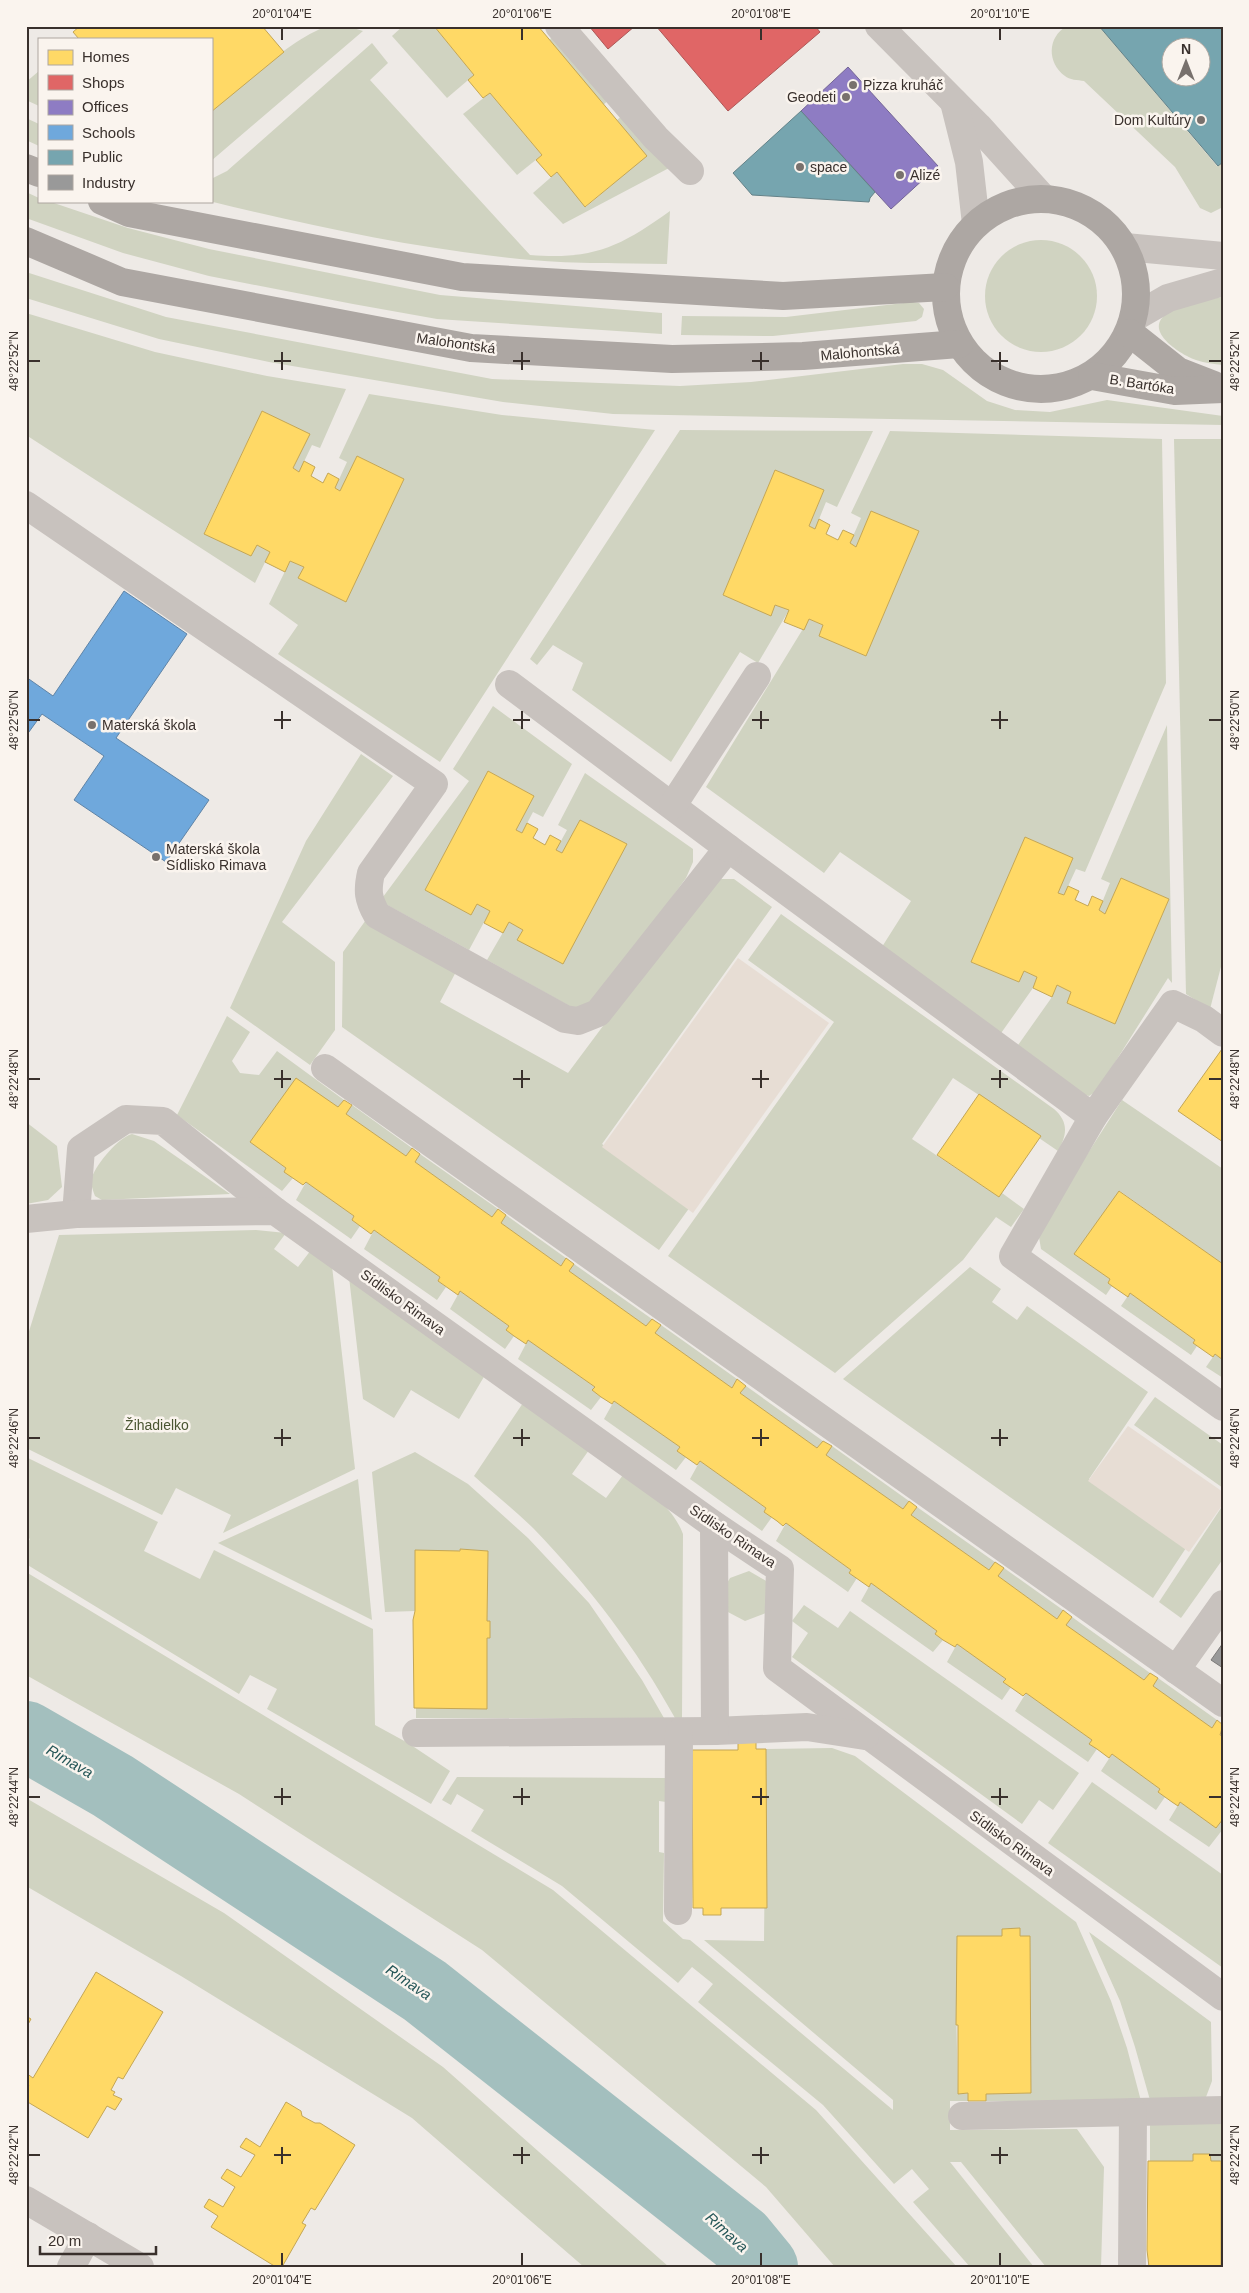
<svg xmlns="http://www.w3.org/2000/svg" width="1249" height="2293" viewBox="0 0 1249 2293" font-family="Helvetica,sans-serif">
	<rect width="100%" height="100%" fill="#eeeae6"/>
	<g fill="#d0d3c1">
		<path d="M328,26H347L363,31L211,161V112C243,86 289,39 328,26Z"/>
		<polygon points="403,26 434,26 474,75 447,98 392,36"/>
		<path d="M1067,26H1099L1217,166L1223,162V207L1211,213L1200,208L1175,167L1084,81C1078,80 1069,80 1065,76C1047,63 1047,37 1067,26Z"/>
		<polygon points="556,34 610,99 603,105 549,40"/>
		<path d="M372,43L388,63L370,80L530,255C593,260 620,247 670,211L667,264C622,263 576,264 531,260C422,250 315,227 209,201H211V179L227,171Z"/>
		<polygon points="39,71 39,106 26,100 26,82"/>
		<polygon points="490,93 542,155 517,175 463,114"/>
		<polygon points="623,115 669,168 563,224 533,193 557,172 586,207 646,156 617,120"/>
		<polygon points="26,118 39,124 39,146 26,140"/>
		<polygon points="26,192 39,198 39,201 48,201 128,228 209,249 440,295 662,313 662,334 437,319 353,304 209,276 123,253 26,218"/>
		<circle cx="1041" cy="296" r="56"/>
		<polygon points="26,272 166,317 492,379 680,386 751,382 903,364 922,364 943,370 987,401 1015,410 1050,412 1107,400 1223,416 1223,425 613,414 503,402 269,362 159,339 26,298"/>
		<path d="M1223,297V365C1214,364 1205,363 1196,360C1184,356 1148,335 1162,318C1175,303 1204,300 1223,297Z"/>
		<polygon points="912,302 919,303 924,309 922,317 916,321 773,336 681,335 682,316 786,317"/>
		<polygon points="26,313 155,352 267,376 346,389 320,448 312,445 299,472 293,468 309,434 262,411 204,533 257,545 270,552 255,583 26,435"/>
		<polygon points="369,394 502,415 655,430 440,762 278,654 298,625 269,604 290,561 304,567 298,578 346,601 404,479 357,456 340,491 335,488 347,462 339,458"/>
		<polygon points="680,430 873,431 837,507 826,502 815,529 809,526 824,490 775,470 723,595 771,615 775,605 789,610 758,663 740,652 671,762 572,690 583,663 553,645 537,665 530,659"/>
		<polygon points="890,431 1162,439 1166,683 1085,872 1076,869 1064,895 1058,893 1072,858 1025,837 971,962 1019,982 1024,971 1037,977 1033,988 999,1036 880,950 911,901 840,852 824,873 706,787 809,619 823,625 819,636 866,656 919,531 871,511 856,547 850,543 861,518 851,513"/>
		<polygon points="1174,439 1223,439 1223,959 1210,1009 1186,994"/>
		<polygon points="493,706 572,764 543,817 533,812 522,833 516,830 534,796 488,771 425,890 471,915 477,904 490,911 469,950 380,901 469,781 453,769"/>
		<polygon points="1167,725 1172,983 1168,978 1097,1091 1089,1096 1080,1093 1016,1048 1052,997 1057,985 1071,992 1067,1003 1115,1024 1169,899 1121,878 1105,914 1099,910 1110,883 1101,879"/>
		<polygon points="361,754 393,776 282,922 335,962 335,1030 310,1065 230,1008 306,841"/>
		<polygon points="585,773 693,849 693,862 686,878 595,1003 573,1008 487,960 509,922 523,930 517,940 626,844 580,820 562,853 556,850 567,830 558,825"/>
		<polygon points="721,879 734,879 772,907 602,1144 690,1207 659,1250 342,1027 343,952 368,917 458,968 440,1002 568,1073 708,885"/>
		<path d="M781,914L1054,1109C1069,1122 1067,1135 1058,1151L1039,1138L1041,1136L953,1078L912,1139L999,1197L1002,1193L1024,1209L1011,1227L996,1217L963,1260L835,1373L668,1256L834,1022L748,960Z"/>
		<polygon points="227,1016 250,1032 232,1061 240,1073 259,1075 277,1051 344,1100 286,1168 293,1178 282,1191 177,1115"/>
		<polygon points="1122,1100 1223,1169 1223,1264 1120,1191 1074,1254 1110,1279 1108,1283 1112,1286 1106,1295 1041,1249 1038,1231"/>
		<polygon points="352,1105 412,1148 406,1156 346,1114"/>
		<polygon points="26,1122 57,1146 62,1187 48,1200 26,1204"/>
		<path d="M132,1134L154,1141L230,1194L102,1200L95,1196C93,1191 90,1183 92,1177C97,1163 119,1137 132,1134Z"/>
		<polygon points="420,1154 498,1209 492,1217 415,1162"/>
		<polygon points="306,1182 354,1216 352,1220 360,1226 351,1239 296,1200"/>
		<polygon points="506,1215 566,1258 561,1266 501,1223"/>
		<polygon points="256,1230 286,1233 274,1249 298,1267 311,1250 332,1266 355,1469 223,1533 231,1515 176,1488 162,1515 26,1448 26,1341 59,1235"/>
		<polygon points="374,1230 440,1277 438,1281 446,1287 437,1300 364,1249"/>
		<polygon points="574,1264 652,1319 646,1326 569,1271"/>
		<polygon points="970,1267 1001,1289 992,1302 1017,1320 1027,1306 1148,1392 1089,1479 1186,1548 1153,1598 843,1379"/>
		<polygon points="349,1277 485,1375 459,1419 411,1390 394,1418 363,1399"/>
		<polygon points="460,1291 509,1326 514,1336 505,1349 450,1309"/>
		<polygon points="1130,1293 1195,1340 1193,1343 1197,1346 1191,1355 1121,1306"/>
		<polygon points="661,1325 737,1379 732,1388 655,1333"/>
		<polygon points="528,1340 595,1387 592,1390 601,1397 591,1410 518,1359"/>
		<polygon points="1215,1354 1223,1360 1223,1378 1206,1367"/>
		<polygon points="746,1386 823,1441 817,1448 740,1393"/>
		<polygon points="1155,1397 1223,1445 1223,1488 1134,1425"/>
		<polygon points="614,1401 680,1447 677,1451 686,1457 676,1470 604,1419"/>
		<path d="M523,1403L589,1450L572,1474L606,1498L623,1475C648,1492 672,1505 683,1534L682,1718H675C637,1649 589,1586 534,1529C515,1510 494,1494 474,1476Z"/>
		<polygon points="832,1446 909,1501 903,1509 826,1455"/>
		<polygon points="415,1452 468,1484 528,1538 589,1603 642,1680 664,1718 416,1718 416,1708 487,1708 487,1638 490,1638 490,1621 487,1621 488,1551 460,1549 415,1611 385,1612 372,1472"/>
		<polygon points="26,1457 158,1522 144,1551 200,1579 214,1550 373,1629 375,1725 408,1743 450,1771 431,1804 267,1709 277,1689 250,1675 239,1694 26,1564 26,1546 30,1539 26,1536"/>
		<polygon points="700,1461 766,1508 764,1512 772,1517 762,1531 690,1479"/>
		<polygon points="358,1479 372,1620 218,1543"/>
		<polygon points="1223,1505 1223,1559 1181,1618 1159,1602"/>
		<polygon points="917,1507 995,1562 989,1570 911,1515"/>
		<polygon points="786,1523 851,1570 849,1573 857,1578 848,1592 776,1541"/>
		<polygon points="1004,1568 1063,1610 1057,1619 998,1576"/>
		<polygon points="749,1571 768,1582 766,1613 745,1621 726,1611 723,1590 730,1578"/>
		<polygon points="26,1572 553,1890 816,2110 957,2267 835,2267 766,2187 482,1950 239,1794 26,1675"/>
		<polygon points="871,1583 937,1631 935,1634 943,1640 933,1652 861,1601"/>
		<polygon points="804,1605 838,1628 850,1611 1079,1773 1053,1810 1039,1800 1022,1824 792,1657 808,1633 792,1621"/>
		<polygon points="1072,1617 1150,1673 1144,1680 1066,1625"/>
		<polygon points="957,1644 1006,1679 1004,1682 1011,1687 1002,1700 947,1662"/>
		<polygon points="1158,1678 1217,1720 1212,1728 1153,1686"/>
		<polygon points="1026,1693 1092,1740 1090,1744 1097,1749 1088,1762 1015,1711"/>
		<polygon points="832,1748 855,1756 1076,1922 1111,2001 1127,2048 1141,2101 986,2101 986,2094 1031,2093 1019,1928 1002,1929 1002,1936 956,2006 958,2094 968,2093 968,2101 950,2101 950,2130 1077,2129 1104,2167 1101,2267 1046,2267 961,2162 950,2162 1034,2267 970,2267 913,2202 929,2189 912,2169 894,2184 823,2105 698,2002 713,1984 692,1967 678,1983 562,1886 471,1831 484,1810 457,1794 451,1805 442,1800 457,1777 666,1778 666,1802 659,1801 659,1852 664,1853 663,1921 683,1939 690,1940 893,2110 893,2100 704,1940 764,1941 766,1749"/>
		<polygon points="1112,1754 1160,1789 1158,1792 1165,1797 1156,1810 1101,1771"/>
		<polygon points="1092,1782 1223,1875 1223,1968 1048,1843"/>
		<polygon points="26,1798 224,1913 443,2067 669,2267 584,2267 412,2118 181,1976 26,1886"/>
		<polygon points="1180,1802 1216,1828 1223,1819 1223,1829 1209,1847 1169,1820"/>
		<polygon points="1089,1932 1211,2022 1212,2081 1206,2097 1150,2100 1135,2047 1120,2001"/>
		<polygon points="1223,2121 1223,2267 1221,2162 1211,2161 1193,2154 1193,2161 1150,2162 1150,2122"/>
	</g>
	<g fill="#e7ddd4">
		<polygon points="738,958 829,1023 693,1213 602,1147"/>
		<polygon points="1128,1426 1223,1492 1223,1504 1189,1552 1088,1481"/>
	</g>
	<g fill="#ffd966" stroke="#c4a655">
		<polygon points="80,26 262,26 284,52 211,112 211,39 79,39 73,32"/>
		<polygon points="434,26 538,26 647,156 585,207 557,172 551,177 544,169 536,160 542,155 490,93 483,98 468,80 474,75"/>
		<polygon points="262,411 310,434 293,468 299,472 304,461 315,467 311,476 323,483 328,473 339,479 335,488 340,491 357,456 404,479 346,602 298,578 304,567 290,561 285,572 265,562 270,552 257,545 251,556 204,534"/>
		<polygon points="775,470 824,490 809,526 815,529 819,519 830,525 826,534 838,540 843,530 854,535 850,543 856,547 871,511 919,531 866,656 819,636 823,625 809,619 804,630 784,622 789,610 775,605 771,616 723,595"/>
		<polygon points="488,771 534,796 516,830 522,833 527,823 538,829 533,838 545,845 550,835 561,841 556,850 562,853 580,820 627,844 563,964 517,940 523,930 509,922 503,933 484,923 490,911 477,904 471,915 425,890"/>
		<polygon points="1025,837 1073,858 1058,893 1064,895 1068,886 1079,891 1075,900 1088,906 1092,896 1103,901 1099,910 1105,914 1121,878 1169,899 1115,1024 1067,1003 1071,992 1057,985 1052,997 1033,988 1037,977 1024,971 1019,982 971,962"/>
		<polygon points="1222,1049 1223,1050 1223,1142 1178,1111"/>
		<polygon points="296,1078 338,1107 344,1100 352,1105 346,1114 406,1156 412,1148 420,1154 415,1162 492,1217 498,1209 506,1215 501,1223 561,1266 566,1258 574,1264 569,1271 646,1326 652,1319 661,1325 655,1333 732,1388 737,1379 746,1386 740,1393 817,1448 823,1441 832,1446 826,1455 903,1509 909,1501 917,1507 911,1515 989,1570 995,1562 1004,1568 998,1576 1057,1619 1063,1610 1072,1617 1066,1625 1144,1680 1150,1673 1158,1678 1153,1686 1212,1728 1217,1720 1223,1725 1220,1735 1223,1736 1223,1819 1216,1828 1180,1802 1178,1806 1172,1802 1158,1792 1160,1789 1112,1754 1109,1758 1097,1749 1089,1744 1092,1740 1026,1693 1023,1696 1016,1691 1003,1682 1006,1679 957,1644 955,1647 943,1640 935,1634 937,1631 871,1583 869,1587 849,1573 851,1570 786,1523 783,1526 777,1521 764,1512 766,1508 700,1461 697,1465 677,1451 680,1447 614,1401 612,1404 601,1397 592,1390 595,1387 528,1340 526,1344 514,1336 506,1330 509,1326 460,1291 458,1295 438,1281 440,1277 374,1230 371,1234 352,1220 354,1216 306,1182 303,1185 284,1172 286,1168 250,1142"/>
		<polygon points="979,1094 1041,1136 999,1197 937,1155"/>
		<polygon points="1119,1191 1223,1264 1223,1360 1215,1354 1213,1357 1193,1343 1195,1340 1130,1293 1128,1297 1112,1286 1108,1283 1110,1279 1074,1254"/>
		<polygon points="460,1549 488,1551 487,1621 490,1621 490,1638 487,1638 487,1709 414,1708 413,1620 415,1611 415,1550 460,1551"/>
		<polygon points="756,1742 756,1749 766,1749 767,1908 721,1908 721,1915 703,1915 703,1908 693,1908 692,1750 738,1750 738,1743"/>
		<polygon points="1020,1928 1020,1936 1030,1936 1031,2093 986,2094 986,2101 968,2101 968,2093 958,2094 958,2025 956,2025 957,1936 1002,1936 1002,1929"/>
		<polygon points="96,1972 163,2012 123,2079 118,2077 111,2090 115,2092 113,2095 122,2099 115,2110 107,2106 88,2138 26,2101 26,2089 29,2085 26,2084 26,2073 33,2078"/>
		<polygon points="26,2016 31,2019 26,2028"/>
		<polygon points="286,2102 301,2111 302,2116 315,2123 320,2123 355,2145 315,2210 311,2208 302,2223 306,2225 282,2267 276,2267 211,2227 218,2216 204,2207 209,2199 223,2207 235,2187 221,2178 227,2169 241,2177 255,2155 240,2147 246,2138 260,2147"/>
		<polygon points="1193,2154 1210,2154 1211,2161 1221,2161 1221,2267 1149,2267 1147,2250 1148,2161 1193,2161"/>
	</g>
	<g fill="#e06666" stroke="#ae5655">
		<polygon points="589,26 635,26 608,49"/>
		<polygon points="656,26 815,26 820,32 728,111"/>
	</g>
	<polygon fill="#8e7cc3" stroke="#746596" points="848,67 938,166 891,209 801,111"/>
	<polygon fill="#6fa8dc" stroke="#5f84a7" points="124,591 187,634 116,738 209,800 166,862 74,800 104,756 42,714 26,736 26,677 53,696"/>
	<g fill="#76a5af" stroke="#648288" fill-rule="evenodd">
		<path d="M1099,26H1223V162L1218,166ZM1172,48H1202V78H1172Z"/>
		<polygon points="801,111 875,192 870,198 869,202 752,195 733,173"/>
	</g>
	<polygon fill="#999" stroke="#7c7a78" points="1223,1643 1223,1668 1211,1660"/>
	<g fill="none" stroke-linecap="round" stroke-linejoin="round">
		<polyline stroke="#a3bfbe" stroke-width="70" points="26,1736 113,1786 425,1991 740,2239 763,2267"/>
		<g stroke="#c8c2be" stroke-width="28">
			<polyline points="559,26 656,138 690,171"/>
			<polyline points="879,26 978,126 1043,198"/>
			<polyline points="954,102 969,162 976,224"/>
			<polyline points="1125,247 1223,256"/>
			<polyline points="1135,317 1168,298 1223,282"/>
			<path d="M26,505L434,784L371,873C367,891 368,899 377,915L565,1019L578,1021L598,1013L728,848L1093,1117L1013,1256L1223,1407"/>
			<polyline points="509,684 728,848"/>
			<polyline points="673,805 757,676"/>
			<polyline points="325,1068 1223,1703"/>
			<polyline points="1093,1117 1173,1004 1204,1019 1223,1033"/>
			<polyline points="76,1214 81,1149 126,1119 163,1121 275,1211"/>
			<polyline points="26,1219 76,1214 275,1211 714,1525 780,1569 777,1668 1223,1997"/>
			<polyline points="714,1525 715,1731 807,1727 865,1736"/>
			<polyline points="1176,1670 1223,1604"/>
			<polyline points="416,1733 715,1731"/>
			<polyline points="678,1911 679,1733"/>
			<polyline points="962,2116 1223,2110"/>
			<polyline points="26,2200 140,2267"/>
			<polyline points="71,2267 88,2236"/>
			<polyline points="1132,2267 1133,2112"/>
		</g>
		<g stroke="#ada7a3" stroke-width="28">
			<polyline points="26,168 39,173"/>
			<circle cx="1041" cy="294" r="95"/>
			<polyline points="102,201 129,213 462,277 783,296 945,287"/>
			<polyline points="26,241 122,282 471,348 672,359 803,356 959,344"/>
			<polyline points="1130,333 1178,371 1214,385"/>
			<polyline points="1092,376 1175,391 1223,389"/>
		</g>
	</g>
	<path fill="none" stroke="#39302c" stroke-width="2" d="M282,28V40M522,28V40M761,28V40M1000,28V40M282,352V370M522,352V370M761,352V370M1000,352V370M28,361H40M274,361H291M513,361H530M752,361H769M991,361H1008M1209,361H1222M282,711V729M522,711V729M761,711V729M1000,711V729M28,720H40M274,720H291M513,720H530M752,720H769M991,720H1008M1209,720H1222M282,1070V1088M522,1070V1088M761,1070V1088M1000,1070V1088M28,1079H40M274,1079H291M513,1079H530M752,1079H769M991,1079H1008M1209,1079H1222M282,1429V1446M522,1429V1446M761,1429V1446M1000,1429V1446M28,1438H40M274,1438H291M513,1438H530M752,1438H769M991,1438H1008M1209,1438H1222M282,1788V1805M522,1788V1805M761,1788V1805M1000,1788V1805M28,1797H40M274,1797H291M513,1797H530M752,1797H769M991,1797H1008M1209,1797H1222M282,2147V2164M522,2147V2164M761,2147V2164M1000,2147V2164M28,2155H40M274,2155H291M513,2155H530M752,2155H769M991,2155H1008M1209,2155H1222M282,2253V2266M522,2253V2266M761,2253V2266M1000,2253V2266"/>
	<g fill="#78716d" stroke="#faf4ee" stroke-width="2">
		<circle cx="853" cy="85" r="5"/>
		<circle cx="846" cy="97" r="5"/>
		<circle cx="1201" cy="120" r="5"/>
		<circle cx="800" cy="167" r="5"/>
		<circle cx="900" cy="175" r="5"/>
		<circle cx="92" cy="725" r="5"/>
		<circle cx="156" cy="857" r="5"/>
	</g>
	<g text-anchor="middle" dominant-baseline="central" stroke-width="5" stroke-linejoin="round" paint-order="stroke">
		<g font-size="14" fill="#39302c" stroke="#faf4ee" text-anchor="start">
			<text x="863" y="85">Pizza kruháč</text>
			<text x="836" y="97" text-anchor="end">Geodeti</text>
			<text x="1191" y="120" text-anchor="end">Dom Kultúry</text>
			<text x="810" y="167">space</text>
			<text x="910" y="175">Alizé</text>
			<text x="102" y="725">Materská škola</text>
			<text x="166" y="849">Materská škola<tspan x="166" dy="16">Sídlisko Rimava</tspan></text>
		</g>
		<g font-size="14" fill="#39302c" stroke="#faf4ee">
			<text transform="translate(456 343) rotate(8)">Malohontská</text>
			<text transform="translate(860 352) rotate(-5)">Malohontská</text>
			<text transform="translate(1142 384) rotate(9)">B. Bartóka</text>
			<text transform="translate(403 1302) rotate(36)">Sídlisko Rimava</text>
			<text transform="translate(733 1536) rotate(34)">Sídlisko Rimava</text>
			<text transform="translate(1012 1843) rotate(36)">Sídlisko Rimava</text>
		</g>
		<g font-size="14" fill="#4a5532" stroke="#faf4ee">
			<text x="157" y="1425">Žihadielko</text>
		</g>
		<g font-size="15" font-style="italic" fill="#255657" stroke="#faf4ee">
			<text transform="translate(70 1761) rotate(30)">Rimava</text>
			<text transform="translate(409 1982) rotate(34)">Rimava</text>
			<text transform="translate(727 2232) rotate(42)">Rimava</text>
		</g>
	</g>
	<rect width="1249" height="2293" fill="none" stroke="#faf4ee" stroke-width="55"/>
	<rect x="38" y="38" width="175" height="165" fill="#faf4ee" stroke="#ada6a0"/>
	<rect x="48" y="50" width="25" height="15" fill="#ffd966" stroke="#ada6a0"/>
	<text x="82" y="62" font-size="15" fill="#39302c">Homes</text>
	<rect x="48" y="75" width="25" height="15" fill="#e06666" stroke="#ada6a0"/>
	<text x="82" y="88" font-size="15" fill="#39302c">Shops</text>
	<rect x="48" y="100" width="25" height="15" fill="#8e7cc3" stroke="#ada6a0"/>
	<text x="82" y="112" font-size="15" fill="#39302c">Offices</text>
	<rect x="48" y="125" width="25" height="15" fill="#6fa8dc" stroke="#ada6a0"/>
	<text x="82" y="138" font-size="15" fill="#39302c">Schools</text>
	<rect x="48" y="150" width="25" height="15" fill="#76a5af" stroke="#ada6a0"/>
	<text x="82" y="162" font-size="15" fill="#39302c">Public</text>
	<rect x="48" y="175" width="25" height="15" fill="#999999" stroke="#ada6a0"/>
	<text x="82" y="188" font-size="15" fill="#39302c">Industry</text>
	<g transform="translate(1186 62)"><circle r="24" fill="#faf4ee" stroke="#ada6a0"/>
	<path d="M0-4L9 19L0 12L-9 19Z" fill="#78716d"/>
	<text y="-8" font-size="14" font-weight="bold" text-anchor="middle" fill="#39302c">N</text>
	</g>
	<path d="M40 2246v8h116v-8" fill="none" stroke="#39302c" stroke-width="2.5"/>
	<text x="48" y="2246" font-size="15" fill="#39302c" stroke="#faf4ee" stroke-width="4" paint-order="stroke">20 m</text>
	<rect x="28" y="28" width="1194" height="2238" fill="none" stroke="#39302c" stroke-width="2"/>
	<g font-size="12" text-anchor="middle" fill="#39302c">
		<text x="282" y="18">20°01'04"E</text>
		<text x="522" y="18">20°01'06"E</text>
		<text x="761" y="18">20°01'08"E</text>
		<text x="1000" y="18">20°01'10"E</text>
		<text transform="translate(14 361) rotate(-90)" y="4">48°22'52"N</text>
		<text transform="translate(1235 361) rotate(-90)" y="4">48°22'52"N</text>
		<text transform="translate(14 720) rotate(-90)" y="4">48°22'50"N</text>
		<text transform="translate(1235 720) rotate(-90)" y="4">48°22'50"N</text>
		<text transform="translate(14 1079) rotate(-90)" y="4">48°22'48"N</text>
		<text transform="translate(1235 1079) rotate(-90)" y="4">48°22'48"N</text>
		<text transform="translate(14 1438) rotate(-90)" y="4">48°22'46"N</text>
		<text transform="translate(1235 1438) rotate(-90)" y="4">48°22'46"N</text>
		<text transform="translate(14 1797) rotate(-90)" y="4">48°22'44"N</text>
		<text transform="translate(1235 1797) rotate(-90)" y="4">48°22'44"N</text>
		<text transform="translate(14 2155) rotate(-90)" y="4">48°22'42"N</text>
		<text transform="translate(1235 2155) rotate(-90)" y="4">48°22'42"N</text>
		<text x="282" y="2284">20°01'04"E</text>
		<text x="522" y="2284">20°01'06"E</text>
		<text x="761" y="2284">20°01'08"E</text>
		<text x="1000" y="2284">20°01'10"E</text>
	</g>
</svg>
